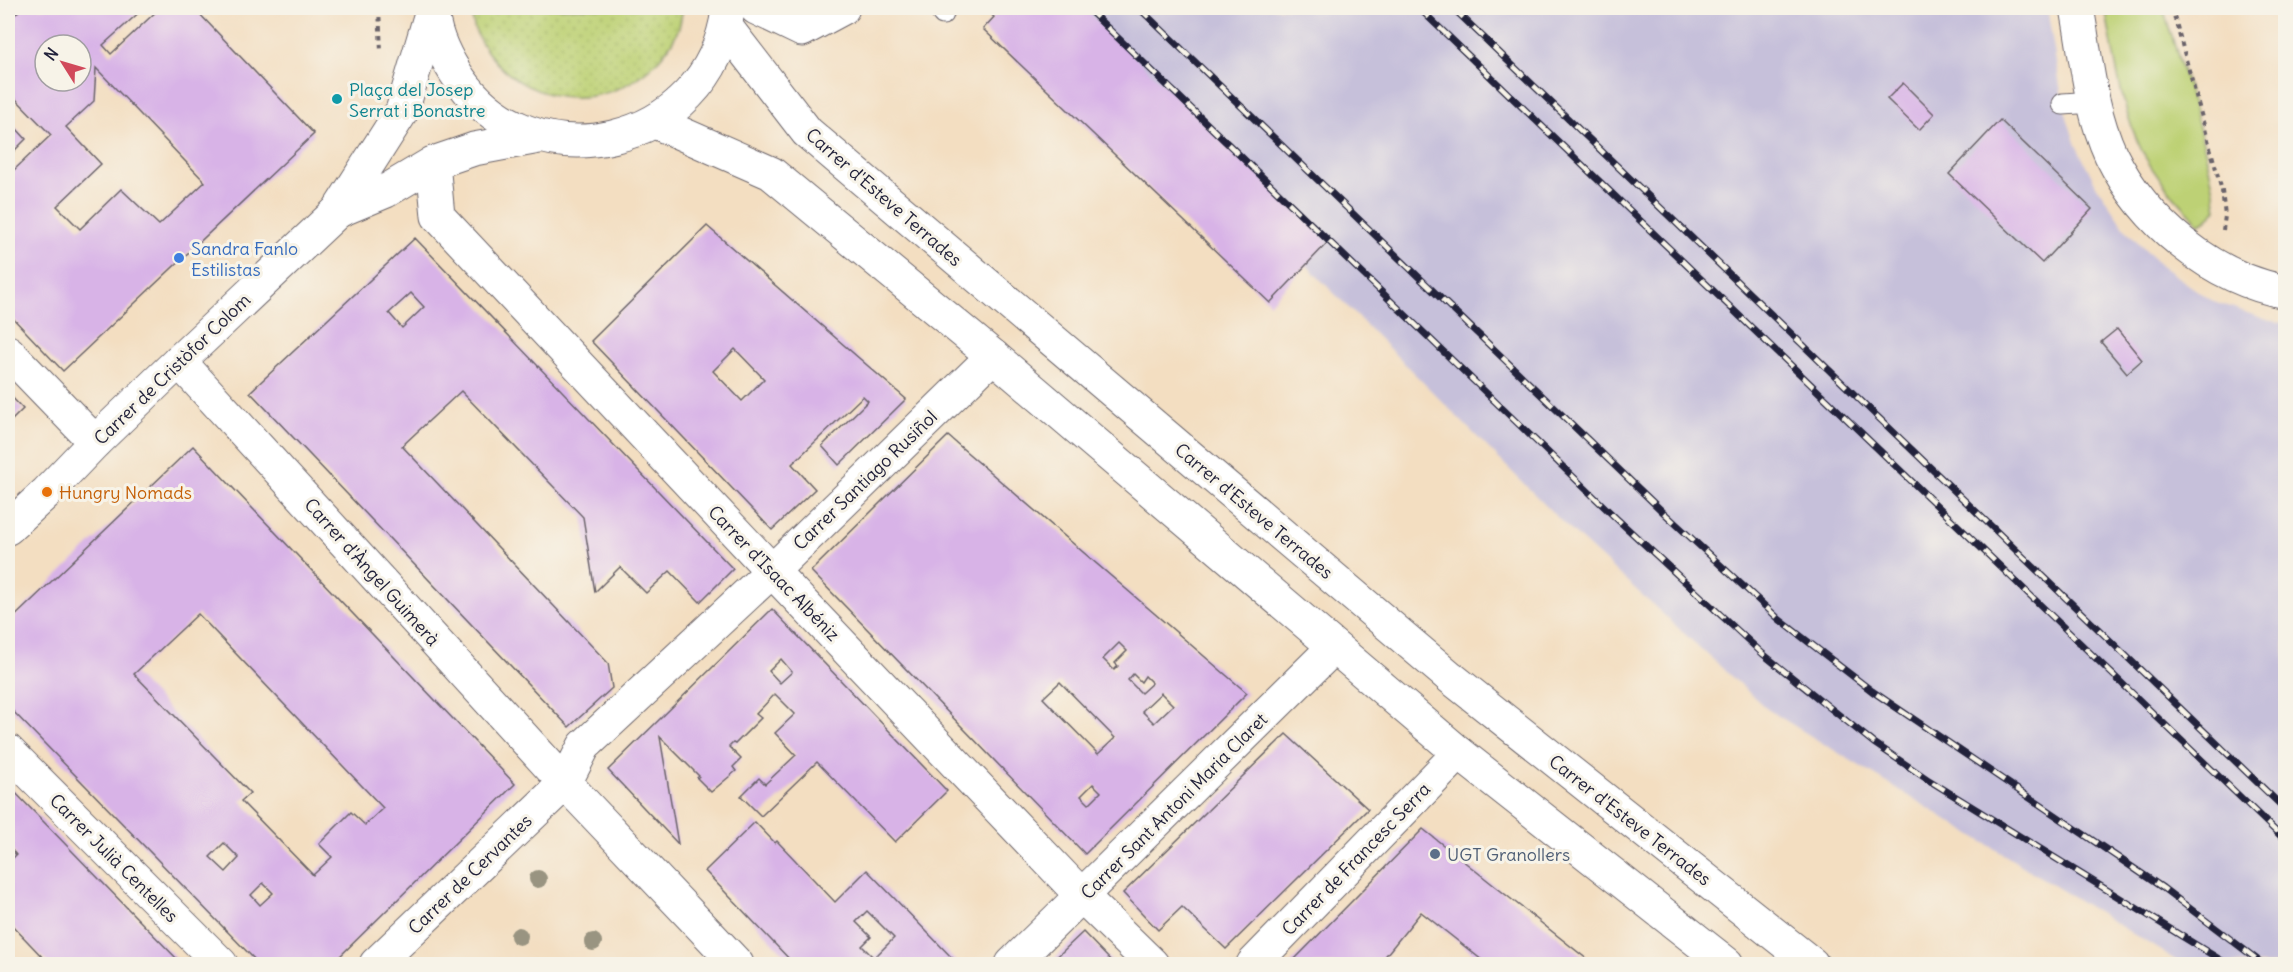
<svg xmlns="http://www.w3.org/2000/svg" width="2293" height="972" viewBox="0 0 2293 972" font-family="Delius,sans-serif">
	<defs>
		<pattern id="garden-dots" width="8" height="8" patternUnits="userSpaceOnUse" patternTransform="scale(1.5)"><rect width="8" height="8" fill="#bdd174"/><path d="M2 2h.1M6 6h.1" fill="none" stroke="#a2b365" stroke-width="1.8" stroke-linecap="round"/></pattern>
	</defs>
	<rect width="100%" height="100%" fill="#f7f3e8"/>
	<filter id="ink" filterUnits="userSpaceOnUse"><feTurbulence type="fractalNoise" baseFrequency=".0167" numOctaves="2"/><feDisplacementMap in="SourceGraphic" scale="12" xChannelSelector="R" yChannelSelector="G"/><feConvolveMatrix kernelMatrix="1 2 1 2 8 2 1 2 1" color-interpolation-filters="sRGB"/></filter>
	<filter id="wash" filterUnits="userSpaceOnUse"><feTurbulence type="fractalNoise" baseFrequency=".008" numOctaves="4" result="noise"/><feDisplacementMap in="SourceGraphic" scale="24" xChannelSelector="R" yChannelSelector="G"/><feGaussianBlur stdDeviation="1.35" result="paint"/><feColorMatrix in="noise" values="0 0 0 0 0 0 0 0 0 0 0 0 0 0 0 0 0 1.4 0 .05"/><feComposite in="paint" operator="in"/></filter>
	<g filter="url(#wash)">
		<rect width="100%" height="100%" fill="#f3dec1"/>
		<polygon fill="#c6c0da" points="1074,8 2047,8 2063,104 2075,143 2096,185 2126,230 2163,267 2211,300 2267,320 2285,323 2285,964 2182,964 1767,709 1563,523 1317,276"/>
		<path fill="#bdd174" stroke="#707a58" stroke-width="1.5" d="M2105,8H2163C2183,73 2206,140 2217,208L2207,220L2200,224C2179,202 2156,179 2142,151C2120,107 2115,56 2105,8Z"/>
		<path fill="url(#garden-dots)" stroke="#707a58" stroke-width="1.5" d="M470,8H683C681,15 681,23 678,30C671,47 658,62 644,73C587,119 504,97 475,30C473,23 472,15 470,8Z"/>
		<g id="blocks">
			<g fill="#d8b3e7" fill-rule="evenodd">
				<path d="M22,8H144L103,45L111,54L160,8H194L314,134L63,371L8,313V162L14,170L51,135L11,94L8,97V21ZM45,45H81V81H45ZM96,68L205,182L159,225L121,189L80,229L57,206L101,164L66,127L94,101Z"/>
				<polygon points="984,8 1083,8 1328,242 1270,303 983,29 994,17"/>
				<polygon points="1903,83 1934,114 1919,130 1887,99"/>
				<polygon points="2000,120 2092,209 2042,263 1949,174"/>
				<polygon points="16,128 26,139 8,157 8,137"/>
				<path d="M707,226L906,399L839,465L822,446L868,401L863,396L792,464L815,489L772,530L591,341ZM735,349L764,379L742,401L713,371Z"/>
				<path d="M415,238L733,569L700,602L670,571L646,593L620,567L595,592L583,517L461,391L402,446L608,663L612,688L569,727L250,392ZM411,293L424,307L402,328L389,313Z"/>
				<polygon points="2117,329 2142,360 2127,373 2101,342"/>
				<polygon points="8,393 23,409 8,424"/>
				<path d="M948,436L1247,693L1085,854L811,571ZM1119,643L1127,651L1115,663L1118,666L1114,670L1103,659ZM1133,674L1141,682L1145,676L1152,683L1141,693L1128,680ZM1060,682L1115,738L1098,754L1043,698ZM1161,693L1173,705L1154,723L1142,711ZM1093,784L1101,792L1089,804L1081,796Z"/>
				<path d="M193,446L515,784L332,964H259L8,706V623ZM198,614L383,808L365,825L351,812L319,844L332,857L313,875L241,801L250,793L134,674ZM224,843L239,858L226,872L210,857ZM263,883L273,893L260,905L251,895Z"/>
				<path d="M772,609L947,791L895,842L817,762L761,816L741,796L759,778L765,784L796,755L775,733L795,714L775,694L756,714L761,718L735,744L733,743L729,747L741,759L733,767L736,771L711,792L697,778L699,776L660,737L678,844L608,770ZM781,659L792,672L780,683L769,671Z"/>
				<polygon points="1286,734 1368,809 1226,949 1182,907 1158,930 1123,893"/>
				<polygon points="8,785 134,915 182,964 49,964 8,921 8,863 16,855 8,845"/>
				<path d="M755,822L775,843L777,841L835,902L867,870L958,964H794L705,871ZM867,911L894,938L874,958L862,946L871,937L856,922Z"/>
				<polygon points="1423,829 1593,964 1487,964 1421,912 1379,964 1290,964"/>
				<polygon points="1083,932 1114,964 1049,964 1062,952"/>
			</g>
		</g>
	</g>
	<g filter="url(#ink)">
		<use href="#blocks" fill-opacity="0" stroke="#6b646a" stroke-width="1.5"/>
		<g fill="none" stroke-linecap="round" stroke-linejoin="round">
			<defs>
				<g id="service">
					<polyline points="939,8 943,14"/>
					<polyline points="2063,104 2094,102"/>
				</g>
				<g id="minor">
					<polyline points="756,8 802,30 843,8"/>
					<path d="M2077,8C2086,56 2090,110 2111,155C2144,222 2211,278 2286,292"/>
					<polyline points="433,163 438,216 772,571 1083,897 1152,964"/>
					<polyline points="338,211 386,191 433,163 474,149 539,137"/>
					<polyline points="8,352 95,442"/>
					<polyline points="179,361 565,783 737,964"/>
					<polyline points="8,528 47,492 95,442 179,361 338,211 402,111 432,10"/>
					<polyline points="8,751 221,964"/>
					<polyline points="376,964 565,783 584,746 772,571 993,356"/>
					<polyline points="1012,964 1334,647"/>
					<polyline points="1253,964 1459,753"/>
				</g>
				<g id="tertiary">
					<path d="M432,8C433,30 443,53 455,72C529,190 710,148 728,10"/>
					<polyline points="726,27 807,132 1450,677 1812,964"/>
					<polyline points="655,122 771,173 993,356 1459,753 1727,964"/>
				</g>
			</defs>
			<use href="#service" stroke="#6b646a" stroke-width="23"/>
			<use href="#minor" stroke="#6b646a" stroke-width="35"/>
			<use href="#tertiary" stroke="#6b646a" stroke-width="35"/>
			<g stroke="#6b646a" stroke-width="4" stroke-dasharray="4.5 4.5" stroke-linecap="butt">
				<polyline points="379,8 381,52"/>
				<polyline points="2172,8 2222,191 2225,216 2223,230"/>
			</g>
			<use href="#service" stroke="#fff" stroke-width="21"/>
			<use href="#minor" stroke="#fff" stroke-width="33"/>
			<use href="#tertiary" stroke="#fff" stroke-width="33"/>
			<defs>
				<g id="rail">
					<polyline points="1087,8 1617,519 1763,654 1874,743 1927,779 2227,964"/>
					<polyline points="1139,8 1663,512 1780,620 1872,691 2163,888 2263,964"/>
					<polyline points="1419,8 2286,841"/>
					<polyline points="1453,8 2286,810"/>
				</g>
			</defs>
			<use href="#rail" stroke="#22223b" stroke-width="7"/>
			<use href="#rail" stroke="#f7f3e8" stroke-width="4.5" stroke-dasharray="14" stroke-linecap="butt"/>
		</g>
		<g fill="#999481">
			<circle cx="538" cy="879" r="9"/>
			<circle cx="519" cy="936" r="9"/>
			<circle cx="593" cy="942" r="9"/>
		</g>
	</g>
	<circle fill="#0f9aa8" stroke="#f7f3e8" stroke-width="2" cx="337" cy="99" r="6"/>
	<circle fill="#3f7fe0" stroke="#f7f3e8" stroke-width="2" cx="179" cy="258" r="6"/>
	<circle fill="#e8710a" stroke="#f7f3e8" stroke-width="2" cx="47" cy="492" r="6"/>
	<circle fill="#5c6f8a" stroke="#f7f3e8" stroke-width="2" cx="1435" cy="854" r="6"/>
	<g text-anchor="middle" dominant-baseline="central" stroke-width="6" stroke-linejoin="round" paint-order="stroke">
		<g font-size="18" fill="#0d838f" stroke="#f7f3e8" text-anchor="start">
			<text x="349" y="89">Plaça del Josep<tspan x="349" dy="21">Serrat i Bonastre</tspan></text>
		</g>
		<g font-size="18" fill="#22223b" stroke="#f7f3e8">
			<text transform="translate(884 197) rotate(41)">Carrer d'Esteve Terrades</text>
			<text transform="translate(172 369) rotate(-44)">Carrer de Cristòfor Colom</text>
			<text transform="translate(865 480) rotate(-44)">Carrer Santiago Rusiñol</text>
			<text transform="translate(1254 511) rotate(40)">Carrer d'Esteve Terrades</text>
			<text transform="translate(372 572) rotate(48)">Carrer d'Àngel Guimerà</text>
			<text transform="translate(774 573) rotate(46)">Carrer d'Isaac Albéniz</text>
			<text transform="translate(1174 806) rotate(-45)">Carrer Sant Antoni Maria Claret</text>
			<text transform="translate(1630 820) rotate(38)">Carrer d'Esteve Terrades</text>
			<text transform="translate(114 858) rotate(45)">Carrer Julià Centelles</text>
			<text transform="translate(1356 859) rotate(-46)">Carrer de Francesc Serra</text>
			<text transform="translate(470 874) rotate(-44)">Carrer de Cervantes</text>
		</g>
		<g font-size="18" fill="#366cbe" stroke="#f7f3e8" text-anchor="start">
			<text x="191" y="248">Sandra Fanlo<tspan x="191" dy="21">Estilistas</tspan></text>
		</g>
		<g font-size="18" fill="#c56008" stroke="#f7f3e8" text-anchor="start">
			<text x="59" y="492">Hungry Nomads</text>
		</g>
		<g font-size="18" fill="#4e5e75" stroke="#f7f3e8" text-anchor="start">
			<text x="1447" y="854">UGT Granollers</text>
		</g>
	</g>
	<rect width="2293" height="972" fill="none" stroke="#f7f3e8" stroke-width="30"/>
	<g transform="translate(63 63) rotate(307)"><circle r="28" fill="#f7f3e8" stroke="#a29fa3" stroke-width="1.5"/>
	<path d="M0-4.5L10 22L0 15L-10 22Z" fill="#d1495b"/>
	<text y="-9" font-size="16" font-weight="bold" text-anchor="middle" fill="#22223b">N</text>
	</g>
</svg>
